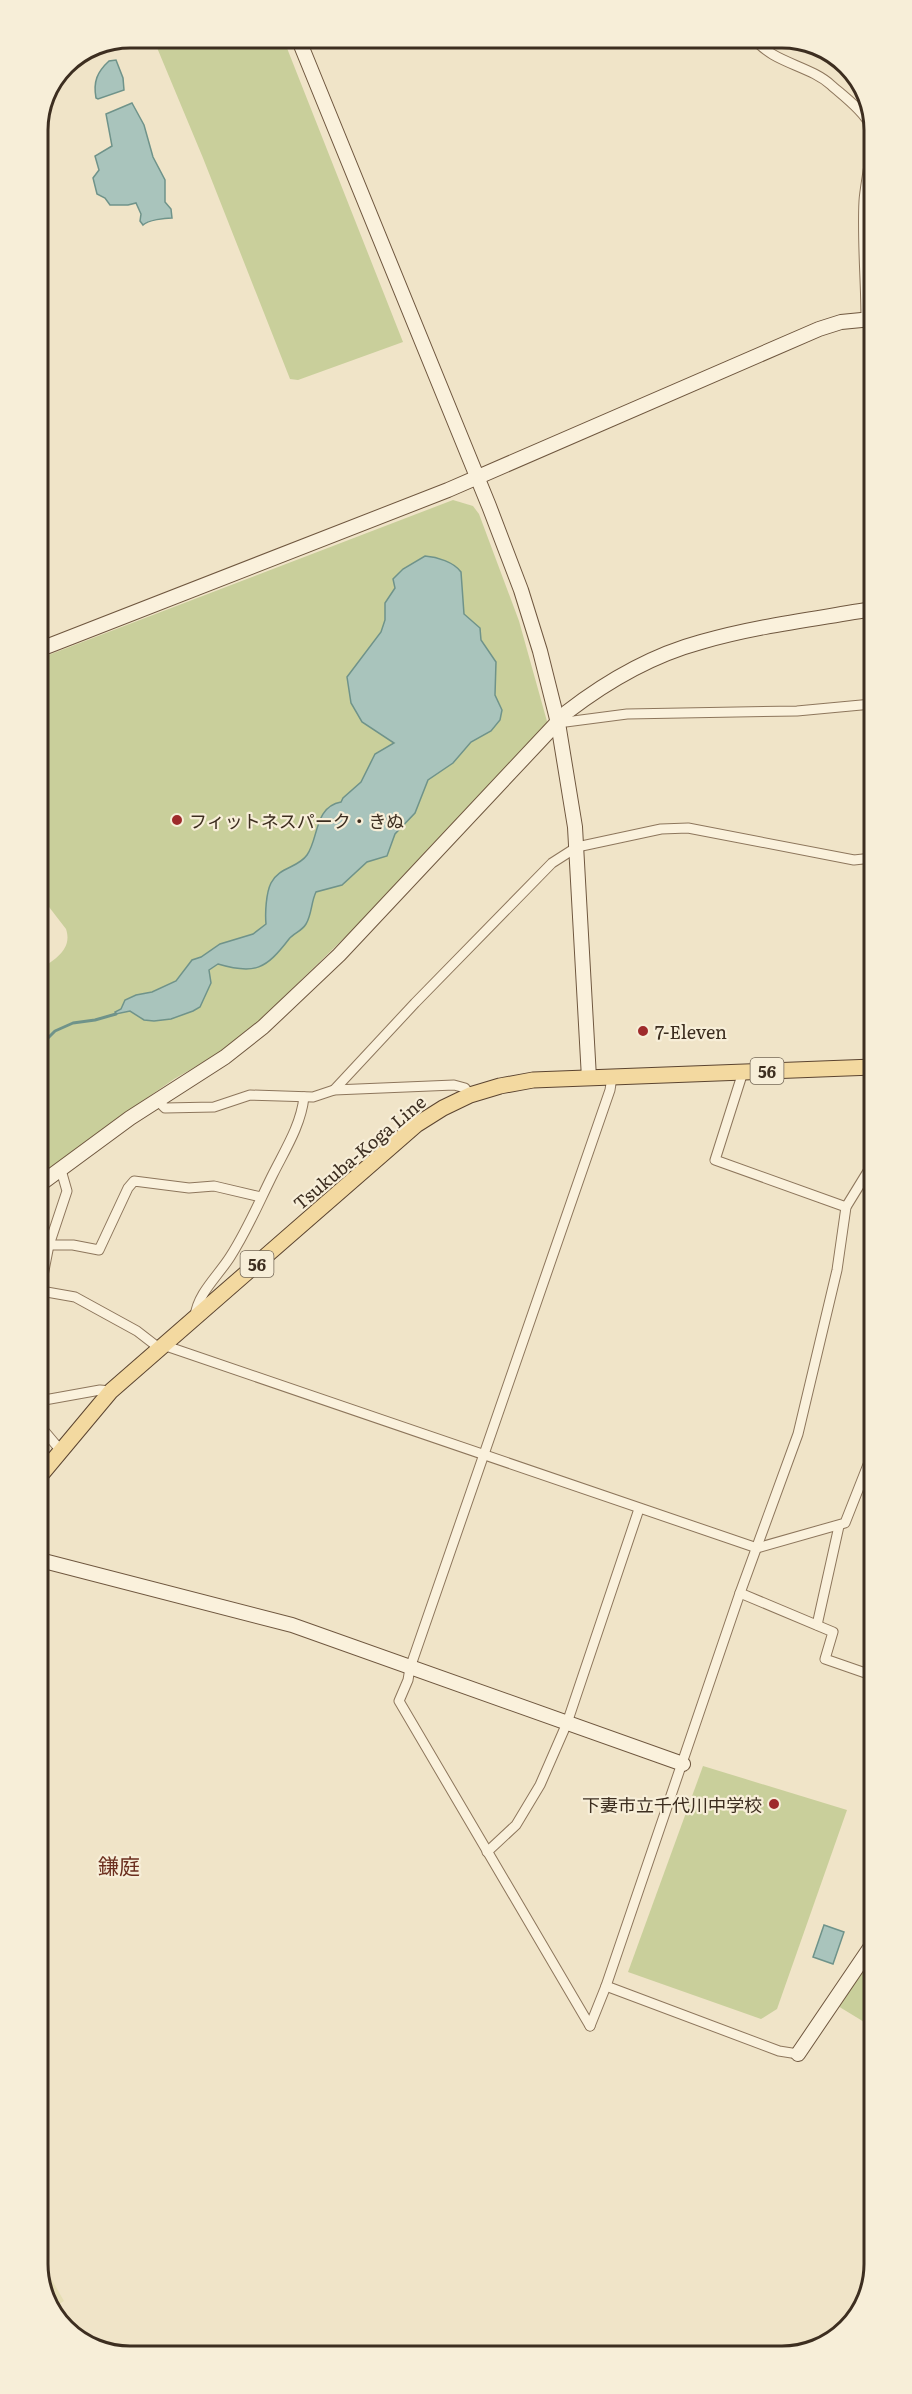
<svg xmlns="http://www.w3.org/2000/svg" width="912" height="2394" viewBox="0 0 912 2394" font-family="Literata,'Noto Sans JP',serif">
	<rect width="100%" height="100%" fill="#f0e4c8"/>
	<polygon fill="#e6deb5" points="41,2261 64,2301 53,2308 41,2289"/>
	<g fill="#c9cf9b">
		<polygon points="153,38 283,38 403,342 298,380 290,379 203,158"/>
		<path d="M453,500L473,506L479,514L519,621L548,725L378,905L258,1022L216,1055L174,1079L124,1114L39,1178V970C54,960 73,950 66,929L39,894L38,659Z"/>
		<polygon points="703,1766 847,1810 777,2009 761,2019 628,1972"/>
		<polygon points="874,1942 874,2028 833,2003"/>
	</g>
	<g fill="#a9c4bc" stroke="#6f938a" stroke-width="1.5">
		<path d="M116,60L123,78L124,90L98,99L96,98C93,82 97,72 109,61Z"/>
		<path d="M132,103L144,125L153,157L165,180V202L171,209L172,218C165,218 148,220 143,225L140,221L141,214L136,203L128,205H110L105,198L97,194L93,178L99,170L95,156L112,146L106,114Z"/>
		<path d="M425,556C437,557 454,562 461,572L464,614L480,628L481,640L496,662L495,695L502,710L500,720L491,731L471,742L453,763L428,780L415,813L395,834L387,856L367,862L342,885L316,892C311,902 312,914 306,924C302,931 294,933 289,939C266,969 255,975 218,964L209,970L211,983L200,1007L193,1011L171,1019L154,1021L144,1020L130,1011L116,1014L115,1012L121,1009L125,1000L136,995L152,992L176,981L192,960L201,957L220,944L253,934L266,924C265,913 266,893 271,883C279,867 298,868 307,855C319,838 314,807 341,802L343,798L361,782L375,754L394,743L362,722L351,703L347,677L381,632L385,620V603L395,588L393,579L403,569Z"/>
		<polygon points="824,1925 844,1932 833,1964 813,1957"/>
	</g>
	<g fill="none" stroke-linecap="round" stroke-linejoin="round">
		<polyline stroke="#6f938a" stroke-width="3" points="39,1047 55,1031 73,1023 95,1020 116,1014"/>
		<defs>
			<g id="street">
				<path d="M754,38C772,63 809,65 831,85C841,94 864,111 869,124C876,140 865,182 864,201C862,240 866,280 866,319"/>
				<polyline points="558,723 627,714 797,711 872,704"/>
				<polyline points="743,1072 715,1160 846,1207"/>
				<polyline points="334,1090 415,1003 552,863 577,847 661,829 688,828 854,860 872,858"/>
				<polyline points="157,1100 165,1108 214,1107 250,1095 313,1097 334,1090 454,1085 465,1088 470,1095"/>
				<polyline points="49,1245 73,1245 99,1250 128,1188 134,1181 189,1188 214,1186 261,1197"/>
				<polyline points="41,1291 75,1297 137,1331 159,1348"/>
				<polyline points="39,1296 49,1245 67,1191 61,1170"/>
				<path d="M195,1316C198,1293 218,1276 230,1257C247,1231 259,1202 273,1174C285,1150 301,1125 304,1097"/>
				<polyline points="163,1345 757,1548 845,1523 873,1452"/>
				<polyline points="39,1401 100,1390 111,1391"/>
				<polyline points="40,1426 62,1452"/>
				<polyline points="873,1580 871,1588 873,1588"/>
				<polyline points="740,1593 833,1632 825,1659 874,1676"/>
				<polyline points="817,1625 839,1526"/>
				<polyline points="487,1852 516,1825 540,1785 567,1723 639,1509"/>
				<polyline points="606,1986 779,2051 798,2054"/>
				<polyline points="590,2026 399,1701 408,1680 410,1668 610,1090 612,1077"/>
				<polyline points="590,2026 606,1986 740,1593 798,1434 837,1270 846,1207 873,1163"/>
			</g>
			<g id="secondary">
				<polyline points="298,38 489,506 521,590 540,651 558,723 575,827 589,1078"/>
				<polyline points="38,650 448,490 819,329 841,322 872,319"/>
				<path d="M39,1185L130,1118L225,1057L263,1027L339,955L567,712C606,682 653,655 701,642C756,626 815,619 872,609"/>
				<polyline points="40,1560 292,1625 683,1764"/>
				<polyline points="798,2054 874,1942"/>
			</g>
			<polyline id="primary" points="40,1476 111,1391 416,1125 443,1108 470,1095 500,1086 533,1080 873,1067"/>
		</defs>
		<use href="#street" stroke="#8d765c" stroke-width="11"/>
		<use href="#secondary" stroke="#6f573f" stroke-width="16"/>
		<use href="#primary" stroke="#5b4430" stroke-width="17"/>
		<use href="#street" stroke="#faf1dc" stroke-width="9"/>
		<use href="#secondary" stroke="#faf1dc" stroke-width="14"/>
		<use href="#primary" stroke="#f3d9a0" stroke-width="15"/>
	</g>
	<g fill="#9e2a2b" stroke="#f7eed8" stroke-width="2">
		<circle cx="177" cy="820" r="6"/>
		<circle cx="643" cy="1031" r="6"/>
		<circle cx="774" cy="1804" r="6"/>
	</g>
	<g text-anchor="middle" dominant-baseline="central" stroke-width="4.5" stroke-linejoin="round" paint-order="stroke">
		<g fill="#f7eed8" stroke="#756857" stroke-width="1.5">
			<rect x="750.5" y="1058" width="33" height="26" rx="4.5"/>
			<rect x="240.5" y="1251" width="33" height="26" rx="4.5"/>
		</g>
		<g font-size="16" font-weight="bold" fill="#3d2e20">
			<text x="767" y="1071">56</text>
			<text x="257" y="1264">56</text>
		</g>
		<g font-size="18" fill="#3d2e20" stroke="#f7eed8" text-anchor="start">
			<text x="189" y="820">フィットネスパーク・きぬ</text>
			<text x="655" y="1031">7-Eleven</text>
			<text x="762" y="1804" text-anchor="end">下妻市立千代川中学校</text>
		</g>
		<g font-size="18" fill="#3d2e20" stroke="#f7eed8">
			<text transform="translate(359 1152) rotate(-40)">Tsukuba-Koga Line</text>
		</g>
		<g font-size="21" fill="#6b2e1e" stroke="#f7eed8">
			<text x="119" y="1864">鎌庭</text>
		</g>
	</g>
	<path d="M0 0H912V2394H0ZM130 48H782A82 82 0 0 1 864 130V2264A82 82 0 0 1 782 2346H130A82 82 0 0 1 48 2264V130A82 82 0 0 1 130 48Z" fill="#f7eed8" fill-rule="evenodd"/>
	<path fill="none" stroke="#3d2e20" stroke-width="3" d="M130 48H782A82 82 0 0 1 864 130V2264A82 82 0 0 1 782 2346H130A82 82 0 0 1 48 2264V130A82 82 0 0 1 130 48Z"/>
</svg>
